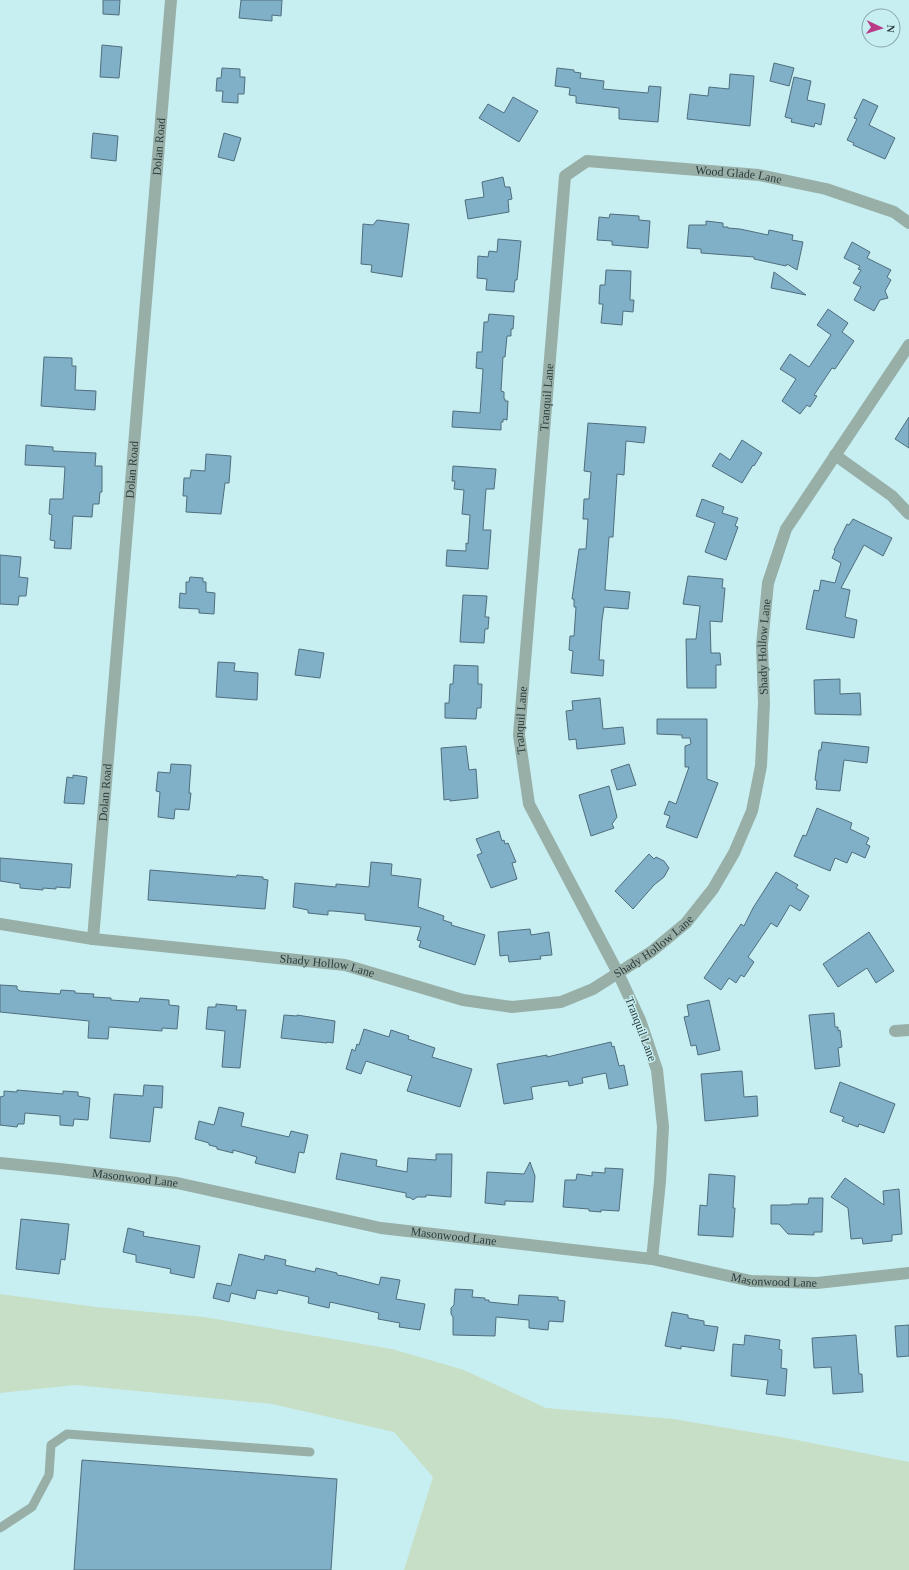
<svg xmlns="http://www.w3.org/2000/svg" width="909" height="1570" viewBox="0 0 909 1570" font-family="Georgia,serif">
	<rect width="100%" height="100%" fill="#c7eff2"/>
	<polygon fill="#c7dfc6" points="0,1294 96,1307 204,1317 392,1349 464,1370 546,1408 674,1419 781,1437 909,1462 909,1570 404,1570 433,1477 394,1432 272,1404 75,1385 0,1393"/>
	<g fill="#80afc8" stroke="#506e7d">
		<polygon points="103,0 120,0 119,15 103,14"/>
		<polygon points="241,0 282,0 281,16 272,15 272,21 239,18"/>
		<polygon points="102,45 122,47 119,78 100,77"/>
		<polygon points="774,63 794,68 789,86 770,81"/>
		<polygon points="222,68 240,69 240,77 245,77 244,94 238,94 238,103 222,102 223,91 216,91 217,78 221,78"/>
		<polygon points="557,68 574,70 574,72 581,73 580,78 604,81 603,89 648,93 649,86 661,87 658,122 619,119 619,108 576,103 576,96 569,95 570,88 555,86"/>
		<polygon points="730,74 754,76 750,126 687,119 690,94 708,96 709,87 729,89"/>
		<polygon points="794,77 811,81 807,100 825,104 821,125 815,123 814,127 791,122 792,119 785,117"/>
		<polygon points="513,97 538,111 519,142 479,118 488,104 504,113"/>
		<polygon points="863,99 878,106 869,125 895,138 885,159 853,145 854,143 847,140 857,119 854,118"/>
		<polygon points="93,133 118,136 116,161 91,158"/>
		<polygon points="224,133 241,138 234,161 218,157"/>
		<polygon points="503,177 505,187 510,187 512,199 508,200 509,212 468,219 465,200 484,197 482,182"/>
		<polygon points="610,214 639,216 639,220 650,221 648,248 612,245 612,241 597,240 599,217 609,218"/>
		<polygon points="377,220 409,224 402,277 371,272 372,265 361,264 363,224 373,225"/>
		<polygon points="706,221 723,223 723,227 728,227 728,228 740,229 768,235 769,230 793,235 792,240 803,242 797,270 787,264 786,266 754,259 754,257 701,253 701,249 687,248 689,225 706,225"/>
		<polygon points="498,239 521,241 517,280 515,280 514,292 486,290 487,279 477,278 478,256 488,257 489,251 497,252"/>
		<polygon points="852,242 870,252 867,258 891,270 887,277 891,280 885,291 888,298 880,300 874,311 854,300 861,287 853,283 861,270 858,269 860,266 844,258"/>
		<polygon points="606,270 631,271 630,300 634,300 633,312 623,311 622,325 601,323 603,304 599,304 600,285 605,285"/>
		<polygon points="774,272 806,295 771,288"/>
		<polygon points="828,309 848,323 842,332 854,341 835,369 832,368 814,395 817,396 810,407 807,405 800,414 782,401 796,379 780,369 790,354 809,367 831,335 817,325"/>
		<polygon points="489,314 514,316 513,329 511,329 511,336 507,336 505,357 503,357 501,391 504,392 504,399 505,399 505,401 508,401 507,420 503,419 503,422 501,422 501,430 452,427 453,411 480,413 483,369 476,368 477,352 482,352 484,322 488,322"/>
		<polygon points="44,357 72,358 72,366 76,366 75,390 96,391 95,410 41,406"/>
		<polygon points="909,417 909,448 895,439"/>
		<polygon points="588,423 646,427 644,443 626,441 624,475 617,474 613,537 609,537 605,590 630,592 628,609 604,607 602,620 599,660 604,660 603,676 571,673 573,651 569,650 570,636 574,636 576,607 574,607 574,599 572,599 579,549 586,549 588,519 583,519 584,499 589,499 591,472 584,471"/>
		<polygon points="742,440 762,453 754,466 753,465 742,483 712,466 720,453 730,460"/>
		<polygon points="26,445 53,447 53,451 96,453 95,466 102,466 102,492 100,492 99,504 93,504 92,517 73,516 71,549 54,548 55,541 50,540 52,515 49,514 50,499 63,499 65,467 25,465"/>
		<polygon points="206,454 231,456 229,483 225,483 221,514 186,512 187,496 183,496 184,478 190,478 191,470 205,471"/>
		<polygon points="453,466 496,469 494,489 486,489 483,530 491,530 488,569 446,566 447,550 466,551 466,543 468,544 470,515 462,514 464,490 454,489 455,481 452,481"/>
		<polygon points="702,499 724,507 722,513 738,518 735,526 738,527 726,560 705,552 715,523 696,516"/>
		<polygon points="853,519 892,538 883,556 864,545 841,588 850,590 845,617 857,620 854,638 806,629 814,590 819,591 821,580 835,583 841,563 832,558 835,551 834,550 847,524 849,525"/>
		<polygon points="0,555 21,557 19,577 28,578 26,596 19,596 18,605 0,604"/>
		<polygon points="688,576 723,579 722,588 725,588 722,622 710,621 711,653 720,653 721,665 716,665 716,688 687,688 686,639 696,639 700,606 683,604"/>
		<polygon points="190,577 203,578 203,582 206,582 206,592 215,593 214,614 199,613 199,609 179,608 180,593 186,594 186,582 189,582"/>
		<polygon points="463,595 487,596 485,617 489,617 488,629 485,629 484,643 460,642"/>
		<polygon points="299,649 324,653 320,678 295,675"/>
		<polygon points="218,662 235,663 234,671 258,673 257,700 216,697"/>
		<polygon points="454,665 478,666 478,684 482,684 481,708 477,708 476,719 445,718 445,703 449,703 450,684 453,684"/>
		<polygon points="840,679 840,694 860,693 861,715 815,714 814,680"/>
		<polygon points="600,698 603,729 623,727 625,744 577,749 576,739 569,740 566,711 573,710 572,701"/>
		<polygon points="657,719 707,719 707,779 718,783 697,838 666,827 670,816 664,814 669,801 676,804 689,767 685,767 685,746 691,744 690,738 682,738 682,735 657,734"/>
		<polygon points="822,742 869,747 867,763 844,760 840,791 816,789 817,781 815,780 819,750 821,750"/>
		<polygon points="466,746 469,770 476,769 478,798 450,801 450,799 444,800 441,748"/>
		<polygon points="171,764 191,765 189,793 191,793 189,810 175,809 174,819 158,817 160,792 156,791 158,772 170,773"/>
		<polygon points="629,764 636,785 617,790 611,770"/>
		<polygon points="73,775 87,777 84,804 64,803 67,777 73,778"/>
		<polygon points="609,786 617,817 612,824 614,828 591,836 579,795"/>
		<polygon points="817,808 852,823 850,829 869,838 866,844 870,846 865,858 852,852 847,863 835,858 830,871 794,856 803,835 806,836"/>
		<polygon points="499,831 502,841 504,840 505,844 508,843 516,862 512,863 517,879 491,888 477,855 482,853 476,839"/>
		<polygon points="649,854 654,859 656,857 664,861 669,868 664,877 654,885 633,909 615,891"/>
		<polygon points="0,858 72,864 70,888 56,887 56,889 43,888 43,890 20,888 20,884 0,881"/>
		<polygon points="371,862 392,864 391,875 421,879 418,907 444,916 443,920 452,923 451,925 485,935 475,965 419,947 421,941 417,940 421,927 365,920 365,914 333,911 328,911 328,915 308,913 308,910 293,907 295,883 336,887 336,884 369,887"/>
		<polygon points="150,870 236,877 237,875 263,877 263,879 268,880 265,909 148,900"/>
		<polygon points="776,872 798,885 796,888 809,896 800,911 790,905 777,927 771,923 748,957 754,962 744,977 741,975 736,983 729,978 721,990 704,978 741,924 744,926 753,908"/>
		<polygon points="530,929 531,935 549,932 552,955 540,956 541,959 509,962 508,955 500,956 498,932"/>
		<polygon points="869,932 894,971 876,983 867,968 838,987 823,964"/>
		<polygon points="0,985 17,986 17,989 20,991 60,994 61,990 75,991 75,993 94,994 93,997 111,998 111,1000 139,1002 140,998 169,1000 169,1005 179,1006 177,1029 162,1028 162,1031 109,1027 108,1039 88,1038 89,1021 0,1012"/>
		<polygon points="709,1000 720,1050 698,1055 696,1045 691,1046 684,1017 689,1016 687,1005"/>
		<polygon points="216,1004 237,1006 236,1010 246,1010 240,1068 222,1067 225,1031 206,1029 208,1007 216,1007"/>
		<polygon points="834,1013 835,1027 838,1027 838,1031 840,1030 842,1047 838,1048 840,1066 815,1069 809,1015"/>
		<polygon points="284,1015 297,1016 297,1015 335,1021 333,1043 327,1042 327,1043 281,1038"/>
		<polygon points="364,1029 389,1037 391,1030 409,1036 408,1039 435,1048 432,1057 472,1069 460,1107 407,1091 412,1076 366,1061 361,1074 346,1069 352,1049 355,1051 357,1044 359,1045"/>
		<polygon points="611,1042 612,1047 614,1046 619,1066 624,1065 628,1085 609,1089 606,1073 582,1078 583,1083 569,1086 568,1081 531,1087 533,1099 504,1104 497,1064 547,1055 547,1057"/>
		<polygon points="742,1071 744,1097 757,1096 758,1116 705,1121 701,1074"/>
		<polygon points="840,1082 895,1104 884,1133 859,1124 858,1127 842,1121 844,1117 830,1112"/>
		<polygon points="144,1085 163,1086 162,1108 154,1107 150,1142 110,1138 114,1094 143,1096"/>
		<polygon points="17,1090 63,1094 63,1091 78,1092 78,1096 90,1098 88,1120 74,1119 73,1126 60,1125 60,1116 25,1113 24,1124 18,1124 17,1127 0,1125 0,1097 4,1096 4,1091 17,1092"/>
		<polygon points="219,1107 244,1113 241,1126 289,1137 291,1131 308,1135 304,1153 299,1152 295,1173 255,1163 257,1157 233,1150 233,1153 217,1149 217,1147 209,1145 209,1143 195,1139 199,1121 214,1125"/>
		<polygon points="341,1153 377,1160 376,1166 407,1172 408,1158 436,1160 436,1154 452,1154 451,1197 426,1195 426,1197 417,1197 413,1200 411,1198 406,1197 406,1193 336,1179"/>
		<polygon points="530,1162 535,1176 533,1202 505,1201 505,1205 485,1203 487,1172 524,1174"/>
		<polygon points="605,1168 623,1169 619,1211 601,1210 601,1212 589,1211 589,1209 563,1207 565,1180 576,1180 577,1174 592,1176 592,1172 605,1173"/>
		<polygon points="709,1174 735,1176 733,1208 735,1208 733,1237 698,1235 700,1205 707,1206"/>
		<polygon points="845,1178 884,1205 883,1191 899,1189 902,1234 892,1235 892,1241 863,1244 862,1238 851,1239 848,1208 831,1197"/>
		<polygon points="809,1198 823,1198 822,1232 814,1232 814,1235 788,1234 779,1224 771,1224 771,1205 790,1205 792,1204 808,1204"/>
		<polygon points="21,1219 69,1224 65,1260 61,1259 59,1274 16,1269"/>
		<polygon points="128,1228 144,1232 143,1236 200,1246 194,1278 170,1273 171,1269 136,1262 136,1255 123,1252"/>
		<polygon points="239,1254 264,1260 265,1255 286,1260 285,1265 315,1272 316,1268 337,1273 337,1275 344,1276 379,1285 381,1277 400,1280 396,1299 425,1304 420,1330 399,1327 400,1323 378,1319 379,1313 330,1302 329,1308 308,1303 309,1297 278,1290 277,1294 257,1290 255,1299 231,1293 229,1302 213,1298 217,1283 231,1286"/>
		<polygon points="455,1289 473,1290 472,1297 485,1298 485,1300 489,1300 489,1302 518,1305 519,1295 558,1297 558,1300 565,1301 563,1322 549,1321 548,1330 529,1328 529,1320 496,1317 495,1336 453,1335 453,1317 451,1314 451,1308 454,1305"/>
		<polygon points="672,1312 688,1315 688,1318 704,1321 704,1325 718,1327 714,1351 681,1346 681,1349 665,1346"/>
		<polygon points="909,1325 909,1356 897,1357 895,1326"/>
		<polygon points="745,1335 780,1340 779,1349 782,1350 781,1368 787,1369 785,1396 766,1394 768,1380 731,1376 733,1344 744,1345"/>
		<polygon points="856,1335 859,1374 862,1374 863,1392 833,1394 831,1367 814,1368 812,1338"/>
		<polygon points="82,1460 337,1479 331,1570 74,1570"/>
	</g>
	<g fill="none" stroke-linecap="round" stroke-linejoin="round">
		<polyline stroke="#98afa7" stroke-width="9" points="0,1528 32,1507 49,1475 51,1445 67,1434 310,1452"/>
		<g stroke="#98afa7" stroke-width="12">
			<polyline points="835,455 892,496 909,514"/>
			<path id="s1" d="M0,924L93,939L345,965L463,1000L512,1007L561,1002L593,989L651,952L686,923L713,889L734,853L752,811L761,766L764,703L762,645L768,583L786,529L909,345"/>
			<path id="s2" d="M93,939L171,0"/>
			<polyline points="895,1031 909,1030"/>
			<path id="s3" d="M0,1163L60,1169L177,1183L381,1228L652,1259L751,1281L817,1283L909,1273"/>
			<path id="s4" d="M652,1259L660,1182L663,1127L657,1070L640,1020L618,973L529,804L519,735L565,176L587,161L759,175L826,189L894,212L909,223"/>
		</g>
	</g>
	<g text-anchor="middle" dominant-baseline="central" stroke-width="3" stroke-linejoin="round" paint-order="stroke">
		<g font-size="12" fill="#2b3b3c" stroke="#c7eff2">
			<text stroke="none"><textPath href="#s2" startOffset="795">Dolan Road</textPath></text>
			<text stroke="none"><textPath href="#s4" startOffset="1295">Wood Glade Lane</textPath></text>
			<text stroke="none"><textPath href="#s4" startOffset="894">Tranquil Lane</textPath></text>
			<text stroke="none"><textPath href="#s2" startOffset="471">Dolan Road</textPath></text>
			<text stroke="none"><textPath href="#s1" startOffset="1014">Shady Hollow Lane</textPath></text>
			<text stroke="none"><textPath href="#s4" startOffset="570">Tranquil Lane</textPath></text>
			<text stroke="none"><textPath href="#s2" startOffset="147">Dolan Road</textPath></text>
			<text stroke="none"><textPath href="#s1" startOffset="678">Shady Hollow Lane</textPath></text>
			<text stroke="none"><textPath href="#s1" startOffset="330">Shady Hollow Lane</textPath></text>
			<text transform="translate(641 1029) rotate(69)">Tranquil Lane</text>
			<text stroke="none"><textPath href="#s3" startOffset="136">Masonwood Lane</textPath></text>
			<text stroke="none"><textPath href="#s3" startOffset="460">Masonwood Lane</textPath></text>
			<text stroke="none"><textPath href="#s3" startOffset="784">Masonwood Lane</textPath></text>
		</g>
	</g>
	<g transform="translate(881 28) rotate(94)"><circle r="19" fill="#c7eff2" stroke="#89a7a9"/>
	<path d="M0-3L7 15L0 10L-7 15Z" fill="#b93b88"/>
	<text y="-6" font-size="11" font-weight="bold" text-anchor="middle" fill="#2b3b3c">N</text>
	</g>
</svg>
